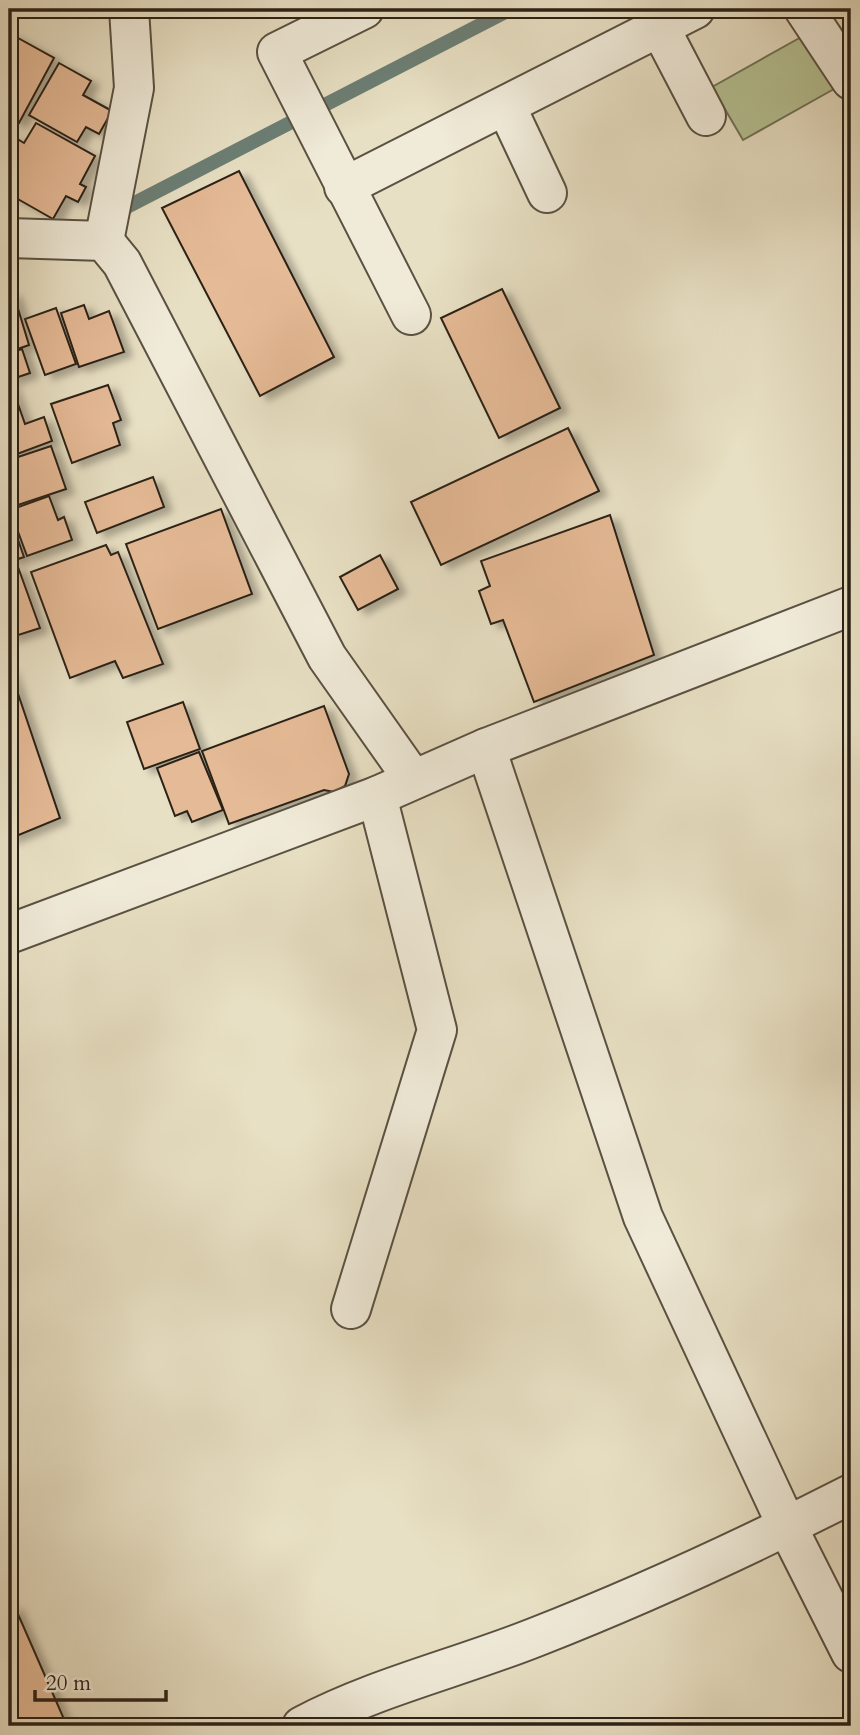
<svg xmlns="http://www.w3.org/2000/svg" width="860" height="1735" font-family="Cardo,serif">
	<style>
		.green { fill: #b6c294; stroke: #707256; stroke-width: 2 }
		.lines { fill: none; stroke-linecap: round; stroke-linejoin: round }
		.stream { stroke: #6c7f75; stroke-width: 14 }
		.building { fill: #e5ba96; stroke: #2b2117; stroke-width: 2; filter: url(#shadow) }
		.minor-casing { stroke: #5a5142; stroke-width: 42 }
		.minor { stroke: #f0ebd9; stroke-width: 38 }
	</style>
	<defs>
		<filter id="shadow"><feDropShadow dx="8" dy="4.5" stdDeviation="3.5" flood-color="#0004"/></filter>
	</defs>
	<rect width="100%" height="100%" fill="#e8e0c4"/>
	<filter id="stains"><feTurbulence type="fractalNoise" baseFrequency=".00286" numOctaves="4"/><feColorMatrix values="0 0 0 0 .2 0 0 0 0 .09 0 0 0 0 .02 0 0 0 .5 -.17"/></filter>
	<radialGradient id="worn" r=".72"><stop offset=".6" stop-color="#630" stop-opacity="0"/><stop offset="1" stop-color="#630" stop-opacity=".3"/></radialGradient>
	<!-- green -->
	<path class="green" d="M 803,36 L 834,89 L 743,140 L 712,87 Z"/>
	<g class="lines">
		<!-- stream -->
		<path class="stream" d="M 123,209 L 511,9"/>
	</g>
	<!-- building -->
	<g class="building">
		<path d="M 9,33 L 54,58 L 19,123 L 9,118 Z"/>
		<path d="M 59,63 L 91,81 L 83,95 L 112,111 L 99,134 L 86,127 L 77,142 L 29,115 Z"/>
		<path d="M 36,123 L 95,156 L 80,184 L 86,187 L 78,202 L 66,196 L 53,219 L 9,194 L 9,147 L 14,137 L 24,143 Z"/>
		<path d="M 239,171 L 334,357 L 260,396 L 162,208 Z"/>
		<path d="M 502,289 L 560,408 L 499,438 L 441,318 Z"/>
		<path d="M 13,292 L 29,345 L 9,352 L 9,294 Z"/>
		<path d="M 84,305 L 89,319 L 109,311 L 124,352 L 79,367 L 61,313 Z"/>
		<path d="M 56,308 L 76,364 L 45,375 L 25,319 Z"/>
		<path d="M 22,349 L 30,373 L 9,380 L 17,402 L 9,405 L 9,353 Z"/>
		<path d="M 108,385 L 121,420 L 113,423 L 120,445 L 72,463 L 51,404 Z"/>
		<path d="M 18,404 L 25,424 L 44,417 L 52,441 L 9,457 L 9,407 Z"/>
		<path d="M 568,428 L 599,491 L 441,565 L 411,502 Z"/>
		<path d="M 51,446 L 66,489 L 15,506 L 9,485 L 9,460 Z"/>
		<path d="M 153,477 L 164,507 L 97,533 L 85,502 Z"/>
		<path d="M 49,496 L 58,520 L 64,517 L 72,540 L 27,556 L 10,510 Z"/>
		<path d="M 221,509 L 252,594 L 158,629 L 126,544 Z"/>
		<path d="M 9,514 L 24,557 L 9,562 Z"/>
		<path d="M 610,515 L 654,655 L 534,702 L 503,620 L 491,624 L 479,591 L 490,586 L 481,561 Z"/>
		<path d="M 106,545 L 111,555 L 118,552 L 163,664 L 123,678 L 115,661 L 70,678 L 31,572 Z"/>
		<path d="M 380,555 L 398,589 L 358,610 L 340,577 Z"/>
		<path d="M 18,567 L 40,628 L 9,638 L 9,570 Z"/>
		<path d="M 9,667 L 60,818 L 9,839 Z"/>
		<path d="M 183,702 L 200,749 L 144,769 L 127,722 Z"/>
		<path d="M 324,706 L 349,774 L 345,786 L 334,792 L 324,790 L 229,824 L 202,751 Z"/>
		<path d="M 199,752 L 223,810 L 192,822 L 187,811 L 175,816 L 157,768 Z"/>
		<path d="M 14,1605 L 67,1726 L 9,1726 L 9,1608 Z"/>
	</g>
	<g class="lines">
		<!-- minor casing -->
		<g class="minor-casing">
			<g id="minor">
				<path d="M 364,9 L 277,52 L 411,315"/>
				<path d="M 804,9 L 851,80"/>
				<path d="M 659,26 L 706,116"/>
				<path d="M 506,106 L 547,193"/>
				<path d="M 344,187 L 695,9"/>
				<path d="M 9,238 L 104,241 L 122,263 L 327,657 L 413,779"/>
				<path d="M 104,241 L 134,88 L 129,9"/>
				<path d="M 486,748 L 643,1217 L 787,1526 L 851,1653"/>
				<path d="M 9,934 L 377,796 L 486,748 L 851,606"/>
				<path d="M 351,1309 L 437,1030 L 377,796"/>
				<path d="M 302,1726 C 376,1687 458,1668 536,1637 C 643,1595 749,1546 851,1494"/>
			</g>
		</g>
		<!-- minor -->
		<use href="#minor" class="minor"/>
	</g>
	<!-- margin -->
	<rect width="860" height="1735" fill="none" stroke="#e8e0c4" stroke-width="35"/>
	<rect x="10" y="10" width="839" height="1714" fill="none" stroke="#2b2117" stroke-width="3.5"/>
	<rect x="18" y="18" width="825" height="1700" fill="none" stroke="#2b2117" stroke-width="2"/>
	<!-- scale -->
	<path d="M35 1690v10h131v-10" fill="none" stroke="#2b2117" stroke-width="3.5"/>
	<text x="46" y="1690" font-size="21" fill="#2b2117" stroke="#f0ebd9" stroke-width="5" paint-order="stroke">20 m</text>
	<rect width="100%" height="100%" filter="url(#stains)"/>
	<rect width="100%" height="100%" fill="url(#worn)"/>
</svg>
